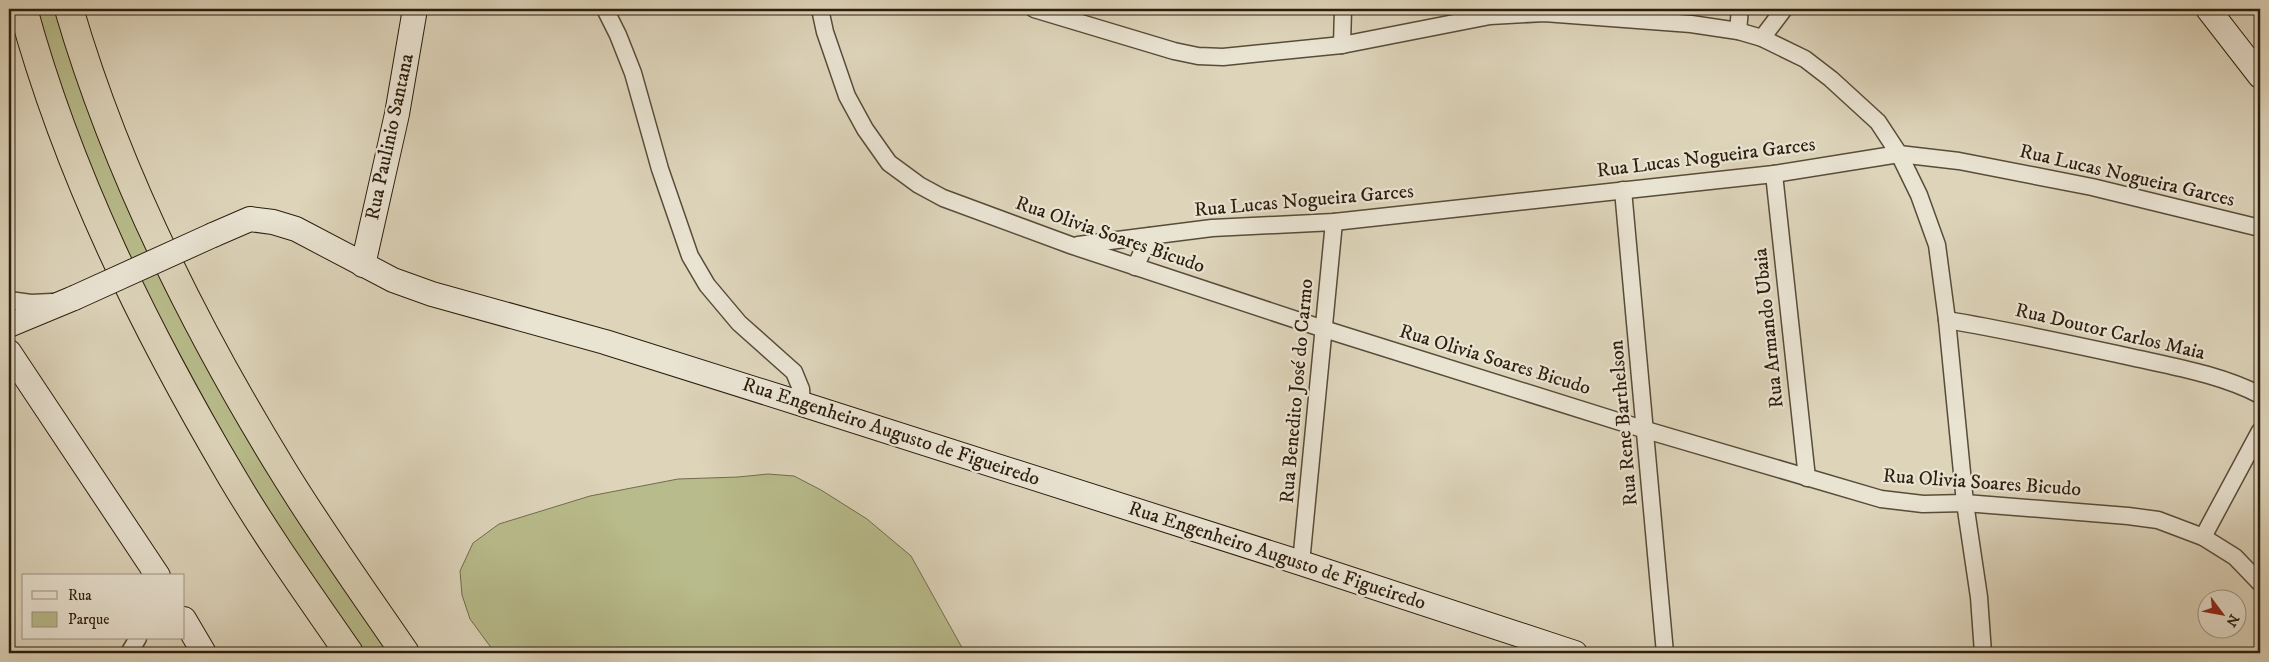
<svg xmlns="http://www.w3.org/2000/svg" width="2269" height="662" font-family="'IM FELL DW Pica',serif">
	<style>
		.green { fill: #b8bb8b; stroke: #726c4c }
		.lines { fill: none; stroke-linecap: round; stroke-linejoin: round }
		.street-casing { stroke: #594c38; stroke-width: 19 }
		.secondary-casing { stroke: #2d1e0d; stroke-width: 26 }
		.highway-casing { stroke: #2d1e0d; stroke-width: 30 }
		.street { stroke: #e9e3d2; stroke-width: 16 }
		.secondary { stroke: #e9e3d2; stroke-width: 24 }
		.highway { stroke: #ddd4ba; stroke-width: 28 }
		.secondary-bridge-casing { stroke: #2d1e0d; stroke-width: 26; stroke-linecap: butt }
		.secondary-bridge { stroke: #e9e3d2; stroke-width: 24 }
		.labels { text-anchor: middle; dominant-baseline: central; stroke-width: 4.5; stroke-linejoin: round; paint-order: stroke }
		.street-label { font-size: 20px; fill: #2d1e0d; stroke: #e9e3d2 }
	</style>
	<rect width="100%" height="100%" fill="#ddd4ba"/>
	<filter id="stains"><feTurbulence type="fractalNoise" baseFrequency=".004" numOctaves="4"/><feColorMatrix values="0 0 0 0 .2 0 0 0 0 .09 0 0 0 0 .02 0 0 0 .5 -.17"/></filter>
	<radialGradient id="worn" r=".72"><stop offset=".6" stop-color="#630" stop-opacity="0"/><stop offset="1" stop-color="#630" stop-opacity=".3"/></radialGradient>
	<!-- green -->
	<g class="green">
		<path d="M 34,9 L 59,9 L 89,102 L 393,653 L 363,653 L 326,600 L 245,474 L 145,290 L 89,172 Z"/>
		<path d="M 768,474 L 794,476 L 821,490 L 867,519 L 911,556 L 965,653 L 495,653 L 470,619 L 462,595 L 460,571 L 473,543 L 499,524 L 590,496 L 678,479 L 738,477 Z"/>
	</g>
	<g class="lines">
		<!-- street casing -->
		<g class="street-casing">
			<g id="street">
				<path d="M 605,9 L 618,35 L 633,73 L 660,169 L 690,256 L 707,285 L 739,323 L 794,372 L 801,389 L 802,404"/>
				<path d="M 820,9 L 825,32 L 847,96 L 865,129 L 889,163 L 919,185 L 943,198 L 1073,246 L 1324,329 L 1646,430 L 1881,499 L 1923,504 L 1965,503 L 2128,516 L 2158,520 L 2203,537 L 2235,557 L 2260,583"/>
				<path d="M 1034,9 L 1174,51 L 1198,56 L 1223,57 L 1342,45 L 1490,16 L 1544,13 L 1691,24 L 1738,31 L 1762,38 L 1805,59 L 1831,79 L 1878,122 L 1899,154 L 1919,195 L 1937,245 L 1947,320 L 1965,503 L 1979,597 L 1983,653"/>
				<path d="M 1738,31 L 1740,9"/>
				<path d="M 1762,38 L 1784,9"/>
				<path d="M 1342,45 L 1343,9"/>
				<path d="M 1774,174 L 1807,478"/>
				<path d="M 1623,190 L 1665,653"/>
				<path d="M 1078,245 L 1212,228 L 1334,222 L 1774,174 L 1899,154 L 1959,161 L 2092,187 L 2260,228"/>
				<path d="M 1135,267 L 1150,236"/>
				<path d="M 9,300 L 31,303 L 52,302"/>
				<path d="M 1947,320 C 2007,330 2066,343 2126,356 C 2170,366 2220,374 2260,395"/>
				<path d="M 2203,537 L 2260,431"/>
				<path d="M 1301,563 L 1334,222"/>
				<path d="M 129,653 L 138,638"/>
			</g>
		</g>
		<!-- secondary casing -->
		<g class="secondary-casing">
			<g id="secondary">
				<path d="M 2208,9 L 2260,76"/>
				<path d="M 213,235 L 250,219 L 273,222 L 296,229 L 393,280 L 432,294 L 605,342 L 802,404 L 1301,563 L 1575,653"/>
				<path d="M 363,265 L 397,114 L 415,9"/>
				<path d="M 9,325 L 74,298"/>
				<path d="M 9,352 L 158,576"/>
				<path d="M 184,619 L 204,653"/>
			</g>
		</g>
		<!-- highway casing -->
		<g class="highway-casing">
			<g id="highway">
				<path d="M 23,9 C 68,174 145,330 232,477 C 268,538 309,595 349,653"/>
				<path d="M 69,9 C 116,170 195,328 283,471 C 321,533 364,593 405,653"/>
			</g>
		</g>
		<!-- street -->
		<use href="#street" class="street"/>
		<!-- secondary -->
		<use href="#secondary" class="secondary"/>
		<!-- highway -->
		<use href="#highway" class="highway"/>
		<!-- secondary-bridge casing -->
		<g class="secondary-bridge-casing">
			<path id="secondary-bridge" d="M 74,298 L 213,235"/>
		</g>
		<!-- secondary-bridge -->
		<use href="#secondary-bridge" class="secondary-bridge"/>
	</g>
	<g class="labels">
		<!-- street labels -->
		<g class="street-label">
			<text transform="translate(390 137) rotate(-78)">Rua Paulinio Santana</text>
			<text transform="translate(1706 158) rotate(-7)">Rua Lucas Nogueira Garces</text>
			<text transform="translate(2127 176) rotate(13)">Rua Lucas Nogueira Garces</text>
			<text transform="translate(1304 201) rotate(-5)">Rua Lucas Nogueira Garces</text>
			<text transform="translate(1110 235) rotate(19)">Rua Olivia Soares Bicudo</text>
			<text transform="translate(1769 328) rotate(-96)">Rua Armando Ubaia</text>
			<text transform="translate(2110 332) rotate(13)">Rua Doutor Carlos Maia</text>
			<text transform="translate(1495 360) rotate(17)">Rua Olivia Soares Bicudo</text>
			<text transform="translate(1297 391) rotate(-85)">Rua Benedito José do Carmo</text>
			<text transform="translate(1624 423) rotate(-95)">Rua Rene Barthelson</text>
			<text transform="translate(891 432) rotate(18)">Rua Engenheiro Augusto de Figueiredo</text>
			<text transform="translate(1982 483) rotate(4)">Rua Olivia Soares Bicudo</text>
			<text transform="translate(1277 556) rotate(18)">Rua Engenheiro Augusto de Figueiredo</text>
		</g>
	</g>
	<!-- margin -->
	<rect width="2269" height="662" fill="none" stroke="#ddd4ba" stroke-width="30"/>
	<rect x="10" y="10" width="2249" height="642" fill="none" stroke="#2d1e0d" stroke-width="2.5"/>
	<rect x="15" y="15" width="2239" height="632" fill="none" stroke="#2d1e0d"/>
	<!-- legend -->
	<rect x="22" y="574" width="162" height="65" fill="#e9e3d2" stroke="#9e9483"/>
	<rect x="32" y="591" width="25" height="8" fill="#e9e3d2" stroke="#9e9483"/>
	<text x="68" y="600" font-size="15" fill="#2d1e0d">Rua</text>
	<rect x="32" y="612" width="25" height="15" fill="#b8bb8b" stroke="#9e9483"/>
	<text x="68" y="624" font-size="15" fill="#2d1e0d">Parque</text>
	<!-- north arrow -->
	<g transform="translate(2222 614) rotate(122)"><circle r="24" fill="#e9e3d2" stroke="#9e9483"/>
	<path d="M0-4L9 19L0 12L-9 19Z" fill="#8f2418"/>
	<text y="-8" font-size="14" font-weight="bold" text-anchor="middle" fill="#2d1e0d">N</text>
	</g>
	<rect width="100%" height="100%" filter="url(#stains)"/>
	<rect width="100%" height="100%" fill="url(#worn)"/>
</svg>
